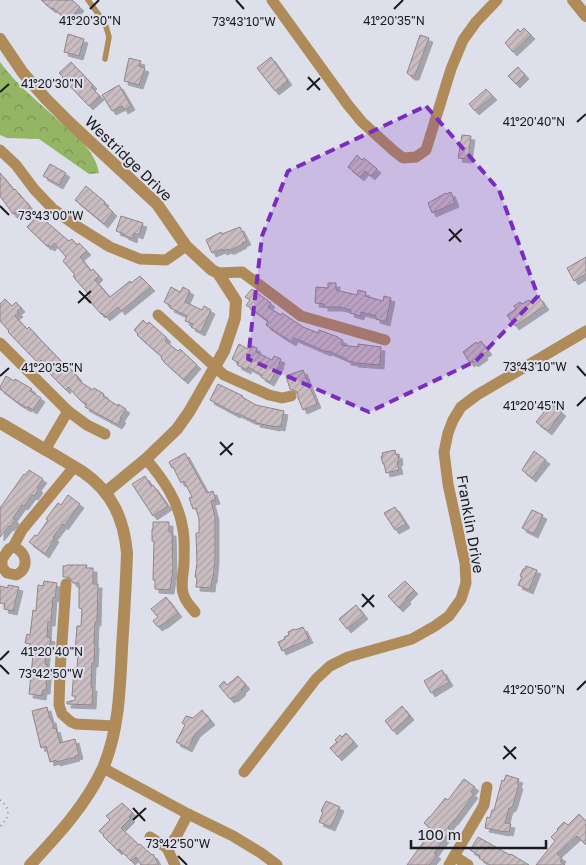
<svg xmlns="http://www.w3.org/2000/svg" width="586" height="865" font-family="'Golos Text',sans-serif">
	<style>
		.forest { fill: url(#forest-crowns) }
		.building { fill: url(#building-hatch); stroke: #908489; filter: url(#shadow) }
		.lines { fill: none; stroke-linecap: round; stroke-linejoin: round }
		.path { stroke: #8e8f98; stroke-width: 2; stroke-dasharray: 1 4; stroke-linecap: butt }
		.service { stroke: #af8b5a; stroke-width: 5.5 }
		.minor { stroke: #af8b5a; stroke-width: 11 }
		.tertiary { stroke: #af8b5a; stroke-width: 12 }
		.marked { fill: #7b2cbf; fill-opacity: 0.2; stroke: #7b2cbf; stroke-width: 4; stroke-dasharray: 10 6; stroke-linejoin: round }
		.ticks { fill: none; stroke: #1b1b1f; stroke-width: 2 }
		.labels { text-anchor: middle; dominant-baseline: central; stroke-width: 4; stroke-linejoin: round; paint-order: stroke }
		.street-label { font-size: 15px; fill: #1b1b1f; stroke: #dddfeb }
		.ticks-label { font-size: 12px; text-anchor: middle; fill: #1b1b1f; stroke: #dddfeb; stroke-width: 4; stroke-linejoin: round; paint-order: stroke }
	</style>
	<defs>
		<pattern id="forest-crowns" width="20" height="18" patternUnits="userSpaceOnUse" patternTransform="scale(1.25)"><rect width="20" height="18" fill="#94b664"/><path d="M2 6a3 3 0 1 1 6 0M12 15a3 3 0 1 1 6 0" fill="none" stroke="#789352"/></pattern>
		<pattern id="building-hatch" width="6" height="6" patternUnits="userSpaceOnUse" patternTransform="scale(1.25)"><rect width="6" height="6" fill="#cabdc2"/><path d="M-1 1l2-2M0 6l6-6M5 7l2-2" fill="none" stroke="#ada2a6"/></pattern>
		<filter id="shadow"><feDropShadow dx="4" dy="4" stdDeviation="0" flood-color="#0004"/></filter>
	</defs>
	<rect width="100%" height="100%" fill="#dddfeb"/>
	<!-- forest -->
	<path class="forest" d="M 0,62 C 16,84 37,101 57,119 C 74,135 95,149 99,173 L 89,174 L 39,139 L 7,138 L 0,135 Z"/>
	<!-- building -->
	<g class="building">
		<path d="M 41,0 L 72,0 L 80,7 L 68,21 L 53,8 L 52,9 Z"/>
		<path d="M 524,28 L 531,35 L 513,52 L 505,43 L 518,29 L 520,32 Z"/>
		<path d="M 68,34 L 84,39 L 79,56 L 64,52 Z"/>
		<path d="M 420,35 L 429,38 L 415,76 L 411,76 L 407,73 Z"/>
		<path d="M 271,57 L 288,81 L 275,91 L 257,68 Z"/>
		<path d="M 129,58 L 141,61 L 139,66 L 145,68 L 139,85 L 124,81 Z"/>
		<path d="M 71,62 L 93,85 L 91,87 L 100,96 L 89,106 L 62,78 L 63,77 L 59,73 Z"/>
		<path d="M 518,67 L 525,75 L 516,84 L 508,76 Z"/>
		<path d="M 119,85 L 131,106 L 124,110 L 122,106 L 112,111 L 102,95 Z"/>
		<path d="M 486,89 L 493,96 L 475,111 L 469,104 Z"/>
		<path d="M 462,135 L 471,136 L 468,159 L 458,158 Z"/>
		<path d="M 357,155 L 362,160 L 364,158 L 377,169 L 371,176 L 365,171 L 360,177 L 348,167 Z"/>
		<path d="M 50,164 L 66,173 L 59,185 L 43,176 Z"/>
		<path d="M 0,173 L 14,190 L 15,189 L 22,198 L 23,198 L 30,207 L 20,215 L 18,211 L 13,214 L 0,196 Z"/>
		<path d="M 86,186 L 105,202 L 104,204 L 113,212 L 104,224 L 75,200 Z"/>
		<path d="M 451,192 L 455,203 L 432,213 L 428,203 L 446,193 L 446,194 Z"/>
		<path d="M 121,216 L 143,223 L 139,235 L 134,233 L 133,239 L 124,235 L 124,234 L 116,231 Z"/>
		<path d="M 36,217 L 41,221 L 43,219 L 69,241 L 72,239 L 77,245 L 79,243 L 87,251 L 80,257 L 91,271 L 93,269 L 99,276 L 95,280 L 110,297 L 130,281 L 131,283 L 140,276 L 151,287 L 121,311 L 118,307 L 106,317 L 102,313 L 101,314 L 87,298 L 90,296 L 76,280 L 73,276 L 75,275 L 63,261 L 66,257 L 54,243 L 51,247 L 48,245 L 47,246 L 27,227 Z"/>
		<path d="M 240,227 L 247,241 L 242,243 L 243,244 L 231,250 L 228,250 L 228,249 L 223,251 L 222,249 L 212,253 L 206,240 L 221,232 L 222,234 Z"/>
		<path d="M 586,257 L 586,274 L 574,281 L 567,268 Z"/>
		<path d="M 328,283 L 336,283 L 336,290 L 357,295 L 358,290 L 366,292 L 365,296 L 383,301 L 384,296 L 391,298 L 386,322 L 376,319 L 376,316 L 361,312 L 360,316 L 350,313 L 351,310 L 339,307 L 324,307 L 324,304 L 315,303 L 316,287 L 328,288 Z"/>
		<path d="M 171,287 L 180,292 L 183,287 L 190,291 L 185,302 L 202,310 L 204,306 L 211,310 L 201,332 L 191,327 L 193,324 L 185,321 L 187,316 L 170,308 L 171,306 L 164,302 Z"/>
		<path d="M 252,289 L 271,303 L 268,307 L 281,315 L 282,313 L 303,327 L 318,333 L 319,330 L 338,337 L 338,338 L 343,340 L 341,345 L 358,347 L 358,344 L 381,347 L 380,365 L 354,363 L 354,362 L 347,361 L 347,359 L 328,351 L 327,352 L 322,350 L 294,338 L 292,342 L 279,334 L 266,325 L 268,321 L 246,305 L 250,300 L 245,297 Z"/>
		<path d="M 539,297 L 545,306 L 515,326 L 507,315 L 516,309 L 514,306 L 520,302 L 522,304 L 529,300 L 531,303 Z"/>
		<path d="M 5,299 L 12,306 L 16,302 L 21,308 L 17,311 L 19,313 L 15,316 L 27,329 L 29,327 L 37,336 L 63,363 L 64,362 L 78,377 L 77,378 L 82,383 L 93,390 L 94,388 L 104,394 L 103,396 L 118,406 L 118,404 L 126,409 L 120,418 L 122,419 L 118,425 L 85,407 L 87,404 L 81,401 L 68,387 L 66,390 L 48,372 L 50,370 L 41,360 L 38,363 L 8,332 L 9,331 L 0,321 L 0,304 Z"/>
		<path d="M 143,320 L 147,324 L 149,322 L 167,338 L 165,341 L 178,351 L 180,349 L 197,365 L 184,380 L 165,363 L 161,358 L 162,357 L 137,335 L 138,334 L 134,330 Z"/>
		<path d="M 481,341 L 488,351 L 483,354 L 484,356 L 474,363 L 473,361 L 470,363 L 463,352 L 476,342 L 477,344 Z"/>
		<path d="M 239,344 L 248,349 L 250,345 L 257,348 L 256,352 L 272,360 L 274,356 L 281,359 L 279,364 L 280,364 L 270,382 L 261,377 L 262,375 L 248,367 L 247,370 L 237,365 L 239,363 L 232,359 Z"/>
		<path d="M 303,370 L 317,404 L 303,410 L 298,398 L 298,394 L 296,391 L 290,389 L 286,376 Z"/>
		<path d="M 6,376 L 14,381 L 15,379 L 32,389 L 30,391 L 41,398 L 33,410 L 28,407 L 27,408 L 17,402 L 0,389 L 0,387 Z"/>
		<path d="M 218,384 L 243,396 L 242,397 L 256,405 L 284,411 L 281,427 L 277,426 L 276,427 L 256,423 L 256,421 L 251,420 L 237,413 L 236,414 L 210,400 Z"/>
		<path d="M 550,403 L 562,412 L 548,431 L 536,422 L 544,412 L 543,411 Z"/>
		<path d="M 395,450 L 396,455 L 398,454 L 399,461 L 397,462 L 399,470 L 386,473 L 384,464 L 383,464 L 381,456 L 383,456 L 382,453 Z"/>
		<path d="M 534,451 L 546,460 L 532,478 L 522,470 Z"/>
		<path d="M 185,453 L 207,493 L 213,491 L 216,500 L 211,501 L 215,516 L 215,559 L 213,579 L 212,579 L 211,588 L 196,587 L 197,578 L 195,577 L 197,563 L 196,533 L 199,533 L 199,519 L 196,508 L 193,509 L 189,498 L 192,497 L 184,481 L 181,483 L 173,467 L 172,468 L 169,462 Z"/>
		<path d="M 29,470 L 43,479 L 37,487 L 39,489 L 34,496 L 32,495 L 24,506 L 22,505 L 13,518 L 15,520 L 10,527 L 9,526 L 0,537 L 0,508 L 24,474 L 25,475 Z"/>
		<path d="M 145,476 L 151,486 L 153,485 L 168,506 L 153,516 L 132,484 Z"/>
		<path d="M 68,495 L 80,504 L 64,526 L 63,524 L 53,537 L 55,538 L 45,554 L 29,542 L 35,535 L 37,536 L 48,520 L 46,519 L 58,503 L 61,505 Z"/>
		<path d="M 395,507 L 406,524 L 395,530 L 384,513 Z"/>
		<path d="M 532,510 L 543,515 L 534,534 L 522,528 Z"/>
		<path d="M 153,522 L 169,522 L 169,532 L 172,532 L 173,569 L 170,590 L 155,589 L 155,580 L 153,580 L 154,541 L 152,541 L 152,529 L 153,529 Z"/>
		<path d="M 67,565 L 87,565 L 86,568 L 93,568 L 93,584 L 98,584 L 97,622 L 95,622 L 94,644 L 95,644 L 94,663 L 92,663 L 91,687 L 93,687 L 92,705 L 67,704 L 67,702 L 75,700 L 75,696 L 72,696 L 74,668 L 77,668 L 78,653 L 75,653 L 77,626 L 81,626 L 82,609 L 79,608 L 79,583 L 73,583 L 70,578 L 66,577 L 63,577 L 63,566 L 66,566 Z"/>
		<path d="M 526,566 L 537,570 L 529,590 L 518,585 L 522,577 L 520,576 L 523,569 L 525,569 Z"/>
		<path d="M 44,581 L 57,583 L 55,598 L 53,597 L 51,622 L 48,622 L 47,637 L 51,638 L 49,649 L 47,648 L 45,664 L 48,665 L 46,690 L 43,690 L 42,696 L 29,694 L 33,655 L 29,654 L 30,644 L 25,643 L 27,634 L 30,635 L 33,610 L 36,611 L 38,585 L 43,586 Z"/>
		<path d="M 405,581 L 414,590 L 406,598 L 407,600 L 399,608 L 388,596 Z"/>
		<path d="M 8,585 L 19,587 L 13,611 L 4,609 L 5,604 L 0,603 L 0,586 L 8,588 Z"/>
		<path d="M 166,597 L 178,613 L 164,624 L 163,624 L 158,627 L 153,621 L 158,617 L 151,609 Z"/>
		<path d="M 356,605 L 364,615 L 347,629 L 339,619 Z"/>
		<path d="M 303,627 L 309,639 L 282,651 L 278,642 L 285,639 L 284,637 L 289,635 L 288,632 L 294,629 L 295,630 Z"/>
		<path d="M 442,670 L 449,682 L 431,693 L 424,681 Z"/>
		<path d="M 238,676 L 246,685 L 241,690 L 242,691 L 234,698 L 234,697 L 230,699 L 219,686 L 224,681 L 227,685 Z"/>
		<path d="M 402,706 L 410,716 L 393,731 L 385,721 Z"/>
		<path d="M 47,707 L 50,719 L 52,719 L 54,729 L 56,728 L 60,743 L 75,739 L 79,755 L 75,756 L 76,757 L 56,762 L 56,760 L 50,762 L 46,746 L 41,748 L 32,711 Z"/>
		<path d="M 202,710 L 211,721 L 196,733 L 188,748 L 176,742 L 185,725 L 182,723 L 186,716 L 193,718 Z"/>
		<path d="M 346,733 L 354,742 L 338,757 L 330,748 L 337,742 L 335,740 L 340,735 L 342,737 Z"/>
		<path d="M 506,775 L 519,779 L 517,784 L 519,785 L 513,805 L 511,808 L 509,808 L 505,823 L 511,824 L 509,832 L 505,831 L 505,832 L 485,828 L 487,817 L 490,818 L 492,810 L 494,810 L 502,780 L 504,781 Z"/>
		<path d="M 464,779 L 475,787 L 471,792 L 474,794 L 454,821 L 453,821 L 448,828 L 451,830 L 434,853 L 437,855 L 429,865 L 407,865 L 432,830 L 424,823 L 429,817 L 430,817 L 443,801 L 445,798 L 448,800 L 460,784 Z"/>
		<path d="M 326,801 L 340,807 L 331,827 L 319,822 L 323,812 L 321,811 Z"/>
		<path d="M 122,803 L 133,813 L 129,817 L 131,818 L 121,828 L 139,845 L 140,844 L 152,855 L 153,854 L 159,865 L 141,865 L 136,857 L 131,861 L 119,849 L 118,851 L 103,836 L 104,835 L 99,831 L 110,820 L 106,816 Z"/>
		<path d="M 579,814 L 586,821 L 586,845 L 577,836 L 557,854 L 562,858 L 560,861 L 565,865 L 536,865 L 555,841 L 551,837 L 558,830 L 557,829 L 564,822 L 568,825 Z"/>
		<path d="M 478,837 L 510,855 L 511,854 L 529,865 L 490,865 L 479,858 L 480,856 L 470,850 Z"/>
	</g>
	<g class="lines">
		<!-- path -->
		<path class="path" d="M 0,800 C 12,810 9,817 0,827"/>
		<!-- service -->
		<path class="service" d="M 88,0 L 105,23 L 109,37 L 105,59"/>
		<!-- minor -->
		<g class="minor">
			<path d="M 272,0 L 348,105 L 362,122 L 394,151 L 403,158 L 416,157 L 426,150 L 451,69 L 463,40 L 476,22 L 497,0"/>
			<path d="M 0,150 L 16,165 L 34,189 L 53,209 L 78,227 L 110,247 L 140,259 L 166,260 L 186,246"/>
			<path d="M 218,273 L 242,272 L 301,316 L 385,340"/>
			<path d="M 158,315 L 224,375 L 269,395 L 282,398 L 291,396"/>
			<path d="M 0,343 L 68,411 L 45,450"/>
			<path d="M 68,411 L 87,425 L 105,434"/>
			<path d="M 146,459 C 164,480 179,502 183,530 C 185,541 184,554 184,565 C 183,575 180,587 184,596 C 186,602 191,607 195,612"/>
			<path d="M 13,547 C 27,551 30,569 16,575 L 7,573 L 2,567 L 2,559 L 9,549 L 13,547 L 22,530 L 74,467"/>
			<path d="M 66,584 L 60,671 L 59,705 L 62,714 L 71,722 L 76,724 L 115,726"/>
			<path d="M 103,768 L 188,814 L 233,836 L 261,853 L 277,865"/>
			<path d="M 244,772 L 316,679 L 330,666 L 348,657 L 412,639 L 435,626 L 449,616 L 461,599 L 466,583 L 465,563 L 448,484 L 444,452 L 448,433 L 453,420 L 461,407 L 477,395 L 586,331"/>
			<path d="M 150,837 L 167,848"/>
			<path d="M 454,856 L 468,865"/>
			<path d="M 175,865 L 167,848 L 176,837 L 188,814"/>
			<path d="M 449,865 L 484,805 L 487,787"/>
		</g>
		<!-- tertiary -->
		<g class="tertiary">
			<path d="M 573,0 L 586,16"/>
			<path d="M 0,39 L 23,73 L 46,99 L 70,123 L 157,204 L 186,246 L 212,270 L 218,273 L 236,301 L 235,318 L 224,351 L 189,412 L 177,429 L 146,459 L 106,492"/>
			<path d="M 0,423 C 18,433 35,444 53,454 C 63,460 73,466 83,472 C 112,492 124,519 127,553 C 126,585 124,617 122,648 C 120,688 119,731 103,768 C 86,805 58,835 30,865"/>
		</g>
	</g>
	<!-- marked area -->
	<path class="marked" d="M 426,106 L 499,190 L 538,296 L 476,361 L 369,412 L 248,359 L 262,236 L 288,171 Z"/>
	<!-- ticks -->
	<path class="ticks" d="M 236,0 L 244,9M 90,9 L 99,0M 394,9 L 403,0M 308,77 L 320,90M 307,90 L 320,78M 0,92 L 9,84M 577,122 L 586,114M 0,206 L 9,215M 449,229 L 461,242M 449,241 L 462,229M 79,291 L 91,303M 78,303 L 91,291M 577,366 L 586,376M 0,376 L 9,368M 577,406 L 586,397M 220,442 L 232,455M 220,455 L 233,443M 362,594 L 374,607M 362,607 L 374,595M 0,660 L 9,651M 0,665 L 9,674M 577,690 L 586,681M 504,746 L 516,759M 503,759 L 516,747M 133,808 L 145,821M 133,820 L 146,808M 178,856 L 187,865"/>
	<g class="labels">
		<!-- street labels -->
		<g class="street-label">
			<text transform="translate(129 158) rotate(44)">Westridge Drive</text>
			<text transform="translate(471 524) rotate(80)">Franklin Drive</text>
		</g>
	</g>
	<g class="ticks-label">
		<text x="90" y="25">41°20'30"N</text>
		<text x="394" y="25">41°20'35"N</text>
		<text x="244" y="26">73°43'10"W</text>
		<text x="52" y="88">41°20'30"N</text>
		<text x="534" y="126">41°20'40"N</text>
		<text x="51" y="220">73°43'00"W</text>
		<text x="535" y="371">73°43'10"W</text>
		<text x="52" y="372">41°20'35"N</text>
		<text x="534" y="410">41°20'45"N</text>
		<text x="52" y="656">41°20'40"N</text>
		<text x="51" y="678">73°42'50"W</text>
		<text x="534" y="694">41°20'50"N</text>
		<text x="178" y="848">73°42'50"W</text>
	</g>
	<!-- scale -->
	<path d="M411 840v8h135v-8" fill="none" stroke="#1b1b1f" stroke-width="2.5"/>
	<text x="418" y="840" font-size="15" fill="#1b1b1f" stroke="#dddfeb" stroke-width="4" paint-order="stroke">100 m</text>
</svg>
